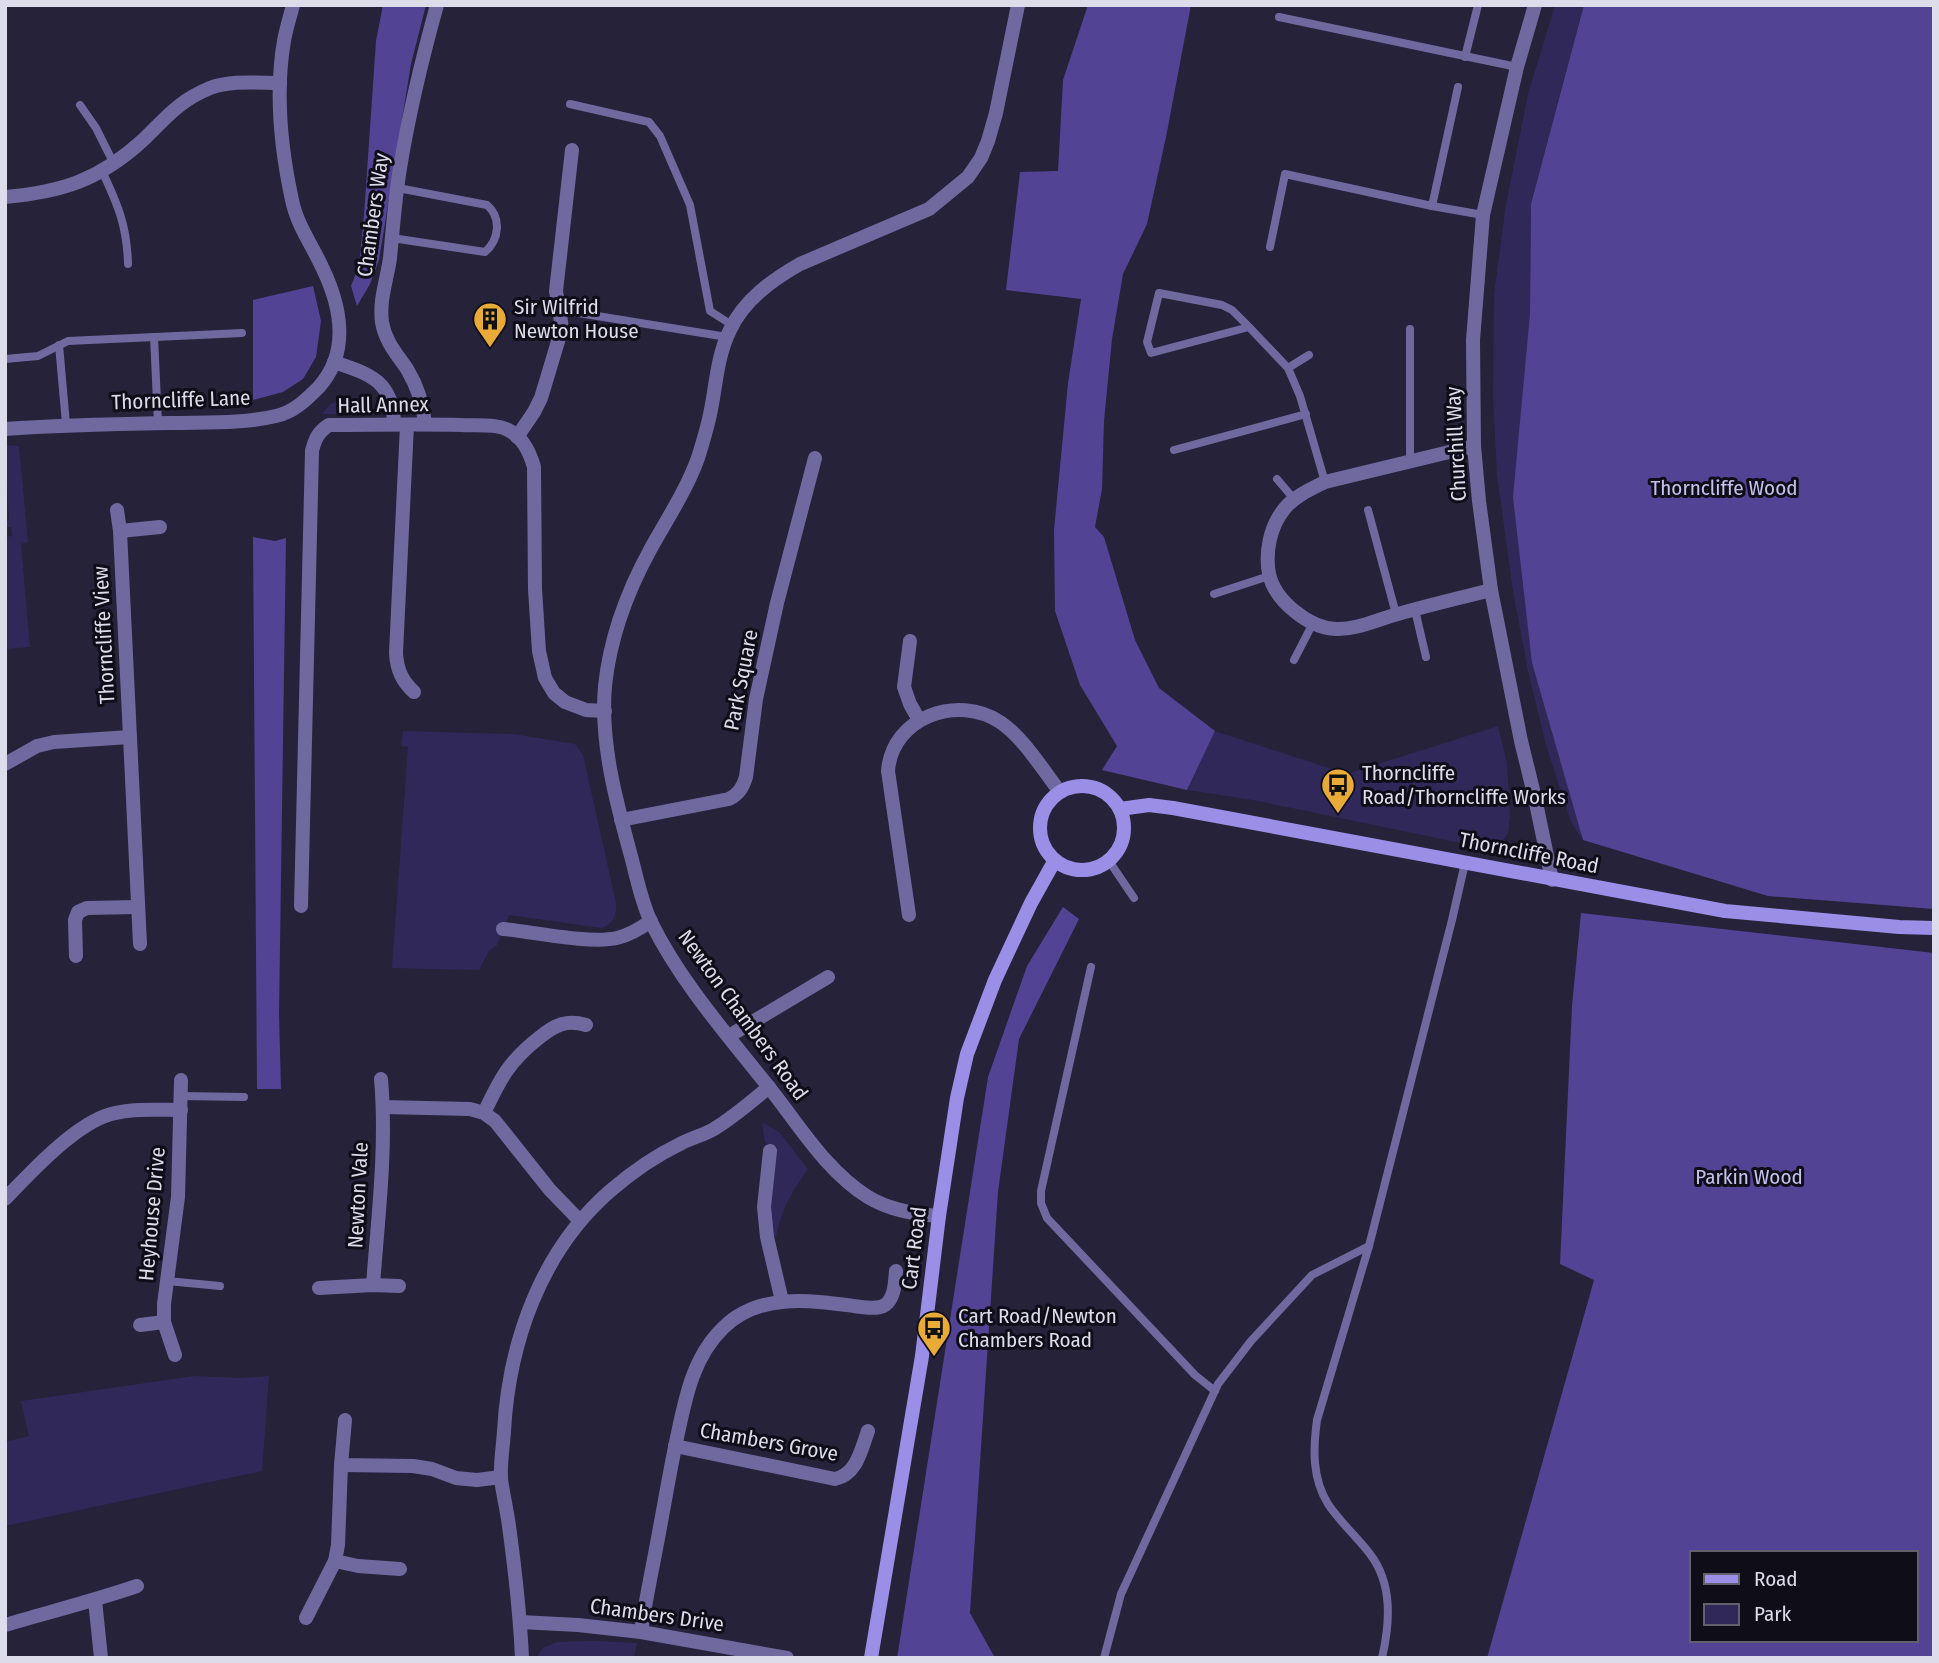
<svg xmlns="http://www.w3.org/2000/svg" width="1939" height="1663" font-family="'Fira Sans Condensed',sans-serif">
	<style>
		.green { fill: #31285a }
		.forest { fill: #534394; fill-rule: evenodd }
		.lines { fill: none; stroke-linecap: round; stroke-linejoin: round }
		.lane { stroke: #7069a0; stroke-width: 8 }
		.street { stroke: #7069a0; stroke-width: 14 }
		.secondary { stroke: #9a8ee6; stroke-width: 14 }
		.labels { text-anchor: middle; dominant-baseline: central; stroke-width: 6; stroke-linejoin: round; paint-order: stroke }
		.street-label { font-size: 21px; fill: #dddceb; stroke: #0f0d17 }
		.poi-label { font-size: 21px; fill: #dddceb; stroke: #0f0d17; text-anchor: start }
		.park-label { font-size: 21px; fill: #c5c1ee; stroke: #0f0d17 }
	</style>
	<rect width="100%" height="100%" fill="#252239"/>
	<!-- green -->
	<g class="green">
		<path d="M 1555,5 L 1584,5 L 1531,204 L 1530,314 L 1532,663 L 1583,840 L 1571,822 L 1546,745 L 1528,671 L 1513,591 L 1497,475 L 1493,395 L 1494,294 L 1506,204 L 1528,94 Z"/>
		<path d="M 348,398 C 361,401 368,404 376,415 L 322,414 L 330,404 Z"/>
		<path d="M 5,445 L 19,446 L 28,542 L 21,544 L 30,647 L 5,649 L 5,537 L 12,536 L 11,527 L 5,527 L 5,521 L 9,520 Z"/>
		<path d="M 1498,726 L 1507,763 L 1510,816 L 1508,834 L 1500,843 L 1485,848 L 1253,800 L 1187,790 L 1215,731 L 1347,774 Z"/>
		<path d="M 403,731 L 513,734 L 575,744 L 583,755 L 616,903 C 617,915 613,924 602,928 L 509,915 L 497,945 L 489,951 L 479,970 L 392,968 L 408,747 L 401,746 Z"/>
		<path d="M 762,1122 L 779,1132 L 808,1169 C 791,1193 782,1208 776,1237 L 771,1237 L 771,1208 L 777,1147 L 765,1143 Z"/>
		<path d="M 194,1376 L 240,1378 L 269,1376 L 262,1471 L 5,1526 L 5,1442 L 29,1436 L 21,1401 Z"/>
		<path d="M 593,1641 L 637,1643 L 634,1658 L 536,1658 L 543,1648 L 557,1642 Z"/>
	</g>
	<!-- forest -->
	<g class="forest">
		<path d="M 383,5 L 426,5 L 411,64 L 379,260 L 370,284 L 357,306 L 351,286 L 359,266 L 364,215 L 376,41 Z"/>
		<path d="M 1088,5 L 1191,5 L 1166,137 L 1147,224 L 1123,274 L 1112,339 L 1104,421 L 1102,489 L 1095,527 L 1104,537 L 1135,640 L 1159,688 L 1215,731 L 1187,790 L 1102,770 L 1117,746 L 1080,685 L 1055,611 L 1054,530 L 1068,383 L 1081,299 L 1006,290 L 1020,172 L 1058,171 L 1063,80 Z"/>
		<path d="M 1584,5 L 1934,5 L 1934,909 L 1768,896 L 1583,840 L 1532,663 L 1513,497 L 1530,314 L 1531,204 Z"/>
		<path d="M 313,286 L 321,321 L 316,357 L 303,379 L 283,392 L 253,400 L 253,300 Z"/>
		<path d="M 253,537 L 275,541 L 286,538 L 279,1014 L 281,1089 L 257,1089 Z"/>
		<path d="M 1063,907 L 1079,919 L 1019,1039 L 998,1192 L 970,1613 L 995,1658 L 897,1658 L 988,1077 L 1027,966 Z"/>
		<path d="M 1581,913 L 1934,953 L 1934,1658 L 1487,1658 L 1594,1280 L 1560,1264 L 1572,1006 ZM 1692,1553 L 1916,1553 L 1916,1640 L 1692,1640 Z"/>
	</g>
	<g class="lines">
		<!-- lane -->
		<g class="lane">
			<path d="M 1279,17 L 1517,67"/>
			<path d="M 1465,57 L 1478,5"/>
			<path d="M 570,104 L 649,122 L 660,136 L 690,205 L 710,311 L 732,325"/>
			<path d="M 80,105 L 96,128 L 114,164"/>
			<path d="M 102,171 C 118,205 127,226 128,264"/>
			<path d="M 1432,206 L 1458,87"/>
			<path d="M 392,238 L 485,252 C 499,240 502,218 487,205 L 398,188"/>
			<path d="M 1270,247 L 1285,174 L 1432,206 L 1483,215"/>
			<path d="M 560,310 L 727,337"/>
			<path d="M 1249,327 L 1232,310 L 1222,305 L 1159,293 L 1147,342 L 1151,353 L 1249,327 L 1288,368 L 1300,396 L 1325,482"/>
			<path d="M 154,337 L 158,423"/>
			<path d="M 59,345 L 66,424"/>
			<path d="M 5,359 L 38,356 L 68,341 L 242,333"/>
			<path d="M 1288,368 L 1309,355"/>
			<path d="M 1174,450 L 1306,414"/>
			<path d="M 1410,462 L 1410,329"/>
			<path d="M 1277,479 L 1294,499"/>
			<path d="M 1368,510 L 1396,614"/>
			<path d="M 1214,594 L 1269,576"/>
			<path d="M 1415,610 L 1426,657"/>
			<path d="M 1294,660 L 1313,623"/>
			<path d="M 1109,861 L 1134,898"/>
			<path d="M 1091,967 L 1041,1191 L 1041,1203 L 1047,1218 L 1195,1375 L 1215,1391"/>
			<path d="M 181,1096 L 244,1097"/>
			<path d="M 167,1281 L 220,1286"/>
			<path d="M 1104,1658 L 1121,1594 L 1218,1384 L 1251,1341 L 1312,1275 L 1369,1246"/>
			<path d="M 1382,1658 C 1390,1623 1393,1584 1370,1554 C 1357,1537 1340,1522 1328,1504 C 1312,1478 1313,1449 1317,1420 L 1369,1246 L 1452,920 L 1465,863"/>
		</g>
		<!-- street -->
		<g class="street">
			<path d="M 1535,5 L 1517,67 L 1483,215 L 1473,340 L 1474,446 L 1479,501 L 1491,590 L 1521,741 L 1535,798 L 1552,880"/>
			<path d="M 5,197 C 62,192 99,180 142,141 C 165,119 178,101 210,88 C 231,80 258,83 280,83"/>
			<path d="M 334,362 C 370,374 393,381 394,424"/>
			<path d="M 425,424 C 423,404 418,387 407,369 C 396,353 385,341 382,322 C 379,300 387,280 390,258 C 393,228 395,198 400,168 C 409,113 422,59 437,5"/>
			<path d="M 407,425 L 396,653 C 397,670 402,681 414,692"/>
			<path d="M 5,429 C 60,425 115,424 170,423 C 204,422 243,424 276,416 C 294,412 306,400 319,387 C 350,352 341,306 322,267 C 312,245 297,225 292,200 C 281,149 275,93 284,41 C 286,29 290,17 293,5"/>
			<path d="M 517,437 L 534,412 L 541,398 L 562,328 L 556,291 L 572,150"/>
			<path d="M 1474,446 L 1325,482 C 1311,489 1295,496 1285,508 C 1270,526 1265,552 1269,574 C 1275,601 1309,628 1336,629 C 1357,630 1378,619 1398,614 C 1429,605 1460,598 1491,590"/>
			<path d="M 117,510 L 120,531 L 140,944"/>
			<path d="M 120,531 L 160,527"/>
			<path d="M 910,641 L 904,687 L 910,704 L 919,720"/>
			<path d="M 5,764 L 37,746 L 54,742 L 130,737"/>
			<path d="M 621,820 L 729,799 C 739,794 743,787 746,777 L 756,699 L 777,603 L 815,458"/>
			<path d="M 301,906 L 312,451 C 315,439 318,432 329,425 C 373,425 417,424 461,425 C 476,426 497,423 510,431 C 523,438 530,453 534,467 L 535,589 L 539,651 L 545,678 L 554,693 L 565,702 L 586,710 L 605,711"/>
			<path d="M 909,915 L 888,771 C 892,717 958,694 1000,722 C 1023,737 1043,770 1060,792"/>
			<path d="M 503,929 C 533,932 590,944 617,938 C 630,935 641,928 651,921"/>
			<path d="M 76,956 L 75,920 L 78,912 L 87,908 L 137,907"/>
			<path d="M 729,1036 L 828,977"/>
			<path d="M 383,1107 L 470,1109 L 484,1113 L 495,1121 L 550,1190 L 580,1221"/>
			<path d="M 484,1113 C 500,1079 509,1061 540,1037 C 555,1025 567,1019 586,1025"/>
			<path d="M 770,1151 L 764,1207 L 767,1237 L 782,1301"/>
			<path d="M 5,1199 C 31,1172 75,1124 111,1114 C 134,1108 158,1110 181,1110"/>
			<path d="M 939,1216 C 914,1214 889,1210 868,1197 C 829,1173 802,1130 775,1095 C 732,1040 682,985 651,922 C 641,901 637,878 631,856 C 616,801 600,742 605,686 C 610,638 627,592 650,550 C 667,519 686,491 698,458 C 702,445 706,432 709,419 C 716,390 716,358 730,330 C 744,300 772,280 800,264 L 929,209 L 968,177 L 981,158 L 988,141 L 996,113 L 1018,5"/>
			<path d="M 373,1285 C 378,1217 387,1147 381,1079"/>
			<path d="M 319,1288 L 373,1285 L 399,1286"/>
			<path d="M 140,1325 L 164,1322"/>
			<path d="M 175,1355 L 164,1322 L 164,1304 L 178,1197 L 181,1080"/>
			<path d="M 345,1420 L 341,1465 L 413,1466 L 432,1469 L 456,1478 L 477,1480 L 501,1477"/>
			<path d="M 675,1446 L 835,1479 C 857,1474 861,1450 868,1431"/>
			<path d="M 335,1561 L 358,1566 L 400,1569"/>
			<path d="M 95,1600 L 101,1658"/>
			<path d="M 306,1618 L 335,1561 L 338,1545 L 341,1465"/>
			<path d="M 520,1622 L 578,1625 L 641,1632 L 787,1658"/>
			<path d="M 5,1625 C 49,1612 93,1601 137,1586"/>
			<path d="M 641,1632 C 646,1596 654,1562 660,1527 C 666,1496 671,1464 678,1433 C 686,1395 694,1356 723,1328 C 758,1293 809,1300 854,1306 C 862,1307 877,1310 885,1305 C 895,1298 895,1281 896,1271"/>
			<path d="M 522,1658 C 520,1614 515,1570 509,1526 C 507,1510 503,1495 501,1479 C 500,1464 503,1447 504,1431 C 509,1342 541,1251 610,1191 C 632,1172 655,1156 680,1144 C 691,1138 704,1135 714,1129 C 734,1117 751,1102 769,1087"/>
		</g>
		<!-- secondary -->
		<g class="secondary">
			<circle cx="1082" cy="828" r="42"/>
			<path d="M 1120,809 L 1149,805 L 1173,808 L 1725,911 L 1899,927 L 1934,928"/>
			<path d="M 871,1658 L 922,1356 L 939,1216 L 957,1098 L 967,1054 L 995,980 L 1031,903 L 1055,860"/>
		</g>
	</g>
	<!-- icons -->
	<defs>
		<g id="building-pin" transform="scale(1.75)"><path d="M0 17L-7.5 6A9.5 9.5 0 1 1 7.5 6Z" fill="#e8ab37" stroke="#0f0d17"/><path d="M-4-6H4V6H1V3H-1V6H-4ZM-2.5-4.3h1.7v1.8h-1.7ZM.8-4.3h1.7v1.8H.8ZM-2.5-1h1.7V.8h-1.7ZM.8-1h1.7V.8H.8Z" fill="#111"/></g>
		<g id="bus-pin" transform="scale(1.75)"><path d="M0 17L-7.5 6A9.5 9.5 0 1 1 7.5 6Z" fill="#e8ab37" stroke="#0f0d17"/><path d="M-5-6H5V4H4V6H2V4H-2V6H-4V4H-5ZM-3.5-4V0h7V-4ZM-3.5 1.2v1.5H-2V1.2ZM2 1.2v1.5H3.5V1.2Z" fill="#111"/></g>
	</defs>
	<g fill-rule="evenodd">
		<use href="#building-pin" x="490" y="319"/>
		<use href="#bus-pin" x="1338" y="785"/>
		<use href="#bus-pin" x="934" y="1328"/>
	</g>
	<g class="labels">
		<!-- street labels -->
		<g class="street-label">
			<text transform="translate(373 215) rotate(-82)">Chambers Way</text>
			<text transform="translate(181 400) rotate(-2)">Thorncliffe Lane</text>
			<text transform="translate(383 405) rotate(-1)">Hall Annex</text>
			<text transform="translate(1456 444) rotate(-93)">Churchill Way</text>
			<text transform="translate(104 635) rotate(-93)">Thorncliffe View</text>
			<text transform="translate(741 680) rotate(-79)">Park Square</text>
			<text transform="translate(1529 853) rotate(11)">Thorncliffe Road</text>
			<text transform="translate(743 1015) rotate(54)">Newton Chambers Road</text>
			<text transform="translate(358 1195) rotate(-87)">Newton Vale</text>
			<text transform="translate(152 1214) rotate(-85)">Heyhouse Drive</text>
			<text transform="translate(914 1248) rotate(-83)">Cart Road</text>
			<text transform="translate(769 1442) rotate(10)">Chambers Grove</text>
			<text transform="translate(657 1615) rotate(8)">Chambers Drive</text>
		</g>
		<!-- poi labels -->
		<g class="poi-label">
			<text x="514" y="307">Sir Wilfrid<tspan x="514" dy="24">Newton House</tspan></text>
			<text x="1362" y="773">Thorncliffe<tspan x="1362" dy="24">Road/Thorncliffe Works</tspan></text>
			<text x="958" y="1316">Cart Road/Newton<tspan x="958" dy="24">Chambers Road</tspan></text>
		</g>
		<!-- park labels -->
		<g class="park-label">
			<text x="1724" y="488">Thorncliffe Wood</text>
			<text x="1749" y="1177">Parkin Wood</text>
		</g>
	</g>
	<!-- border -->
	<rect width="1939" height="1663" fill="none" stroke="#dddceb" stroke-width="14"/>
	<!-- legend -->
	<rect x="1690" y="1551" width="228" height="91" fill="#0f0d17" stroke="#61606c" stroke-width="2"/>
	<rect x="1704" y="1574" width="35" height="10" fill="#9a8ee6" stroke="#61606c" stroke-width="2"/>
	<text x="1754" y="1586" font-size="21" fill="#dddceb">Road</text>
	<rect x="1704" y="1604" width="35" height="21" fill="#31285a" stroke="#61606c" stroke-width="2"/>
	<text x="1754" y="1621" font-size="21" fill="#dddceb">Park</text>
</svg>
